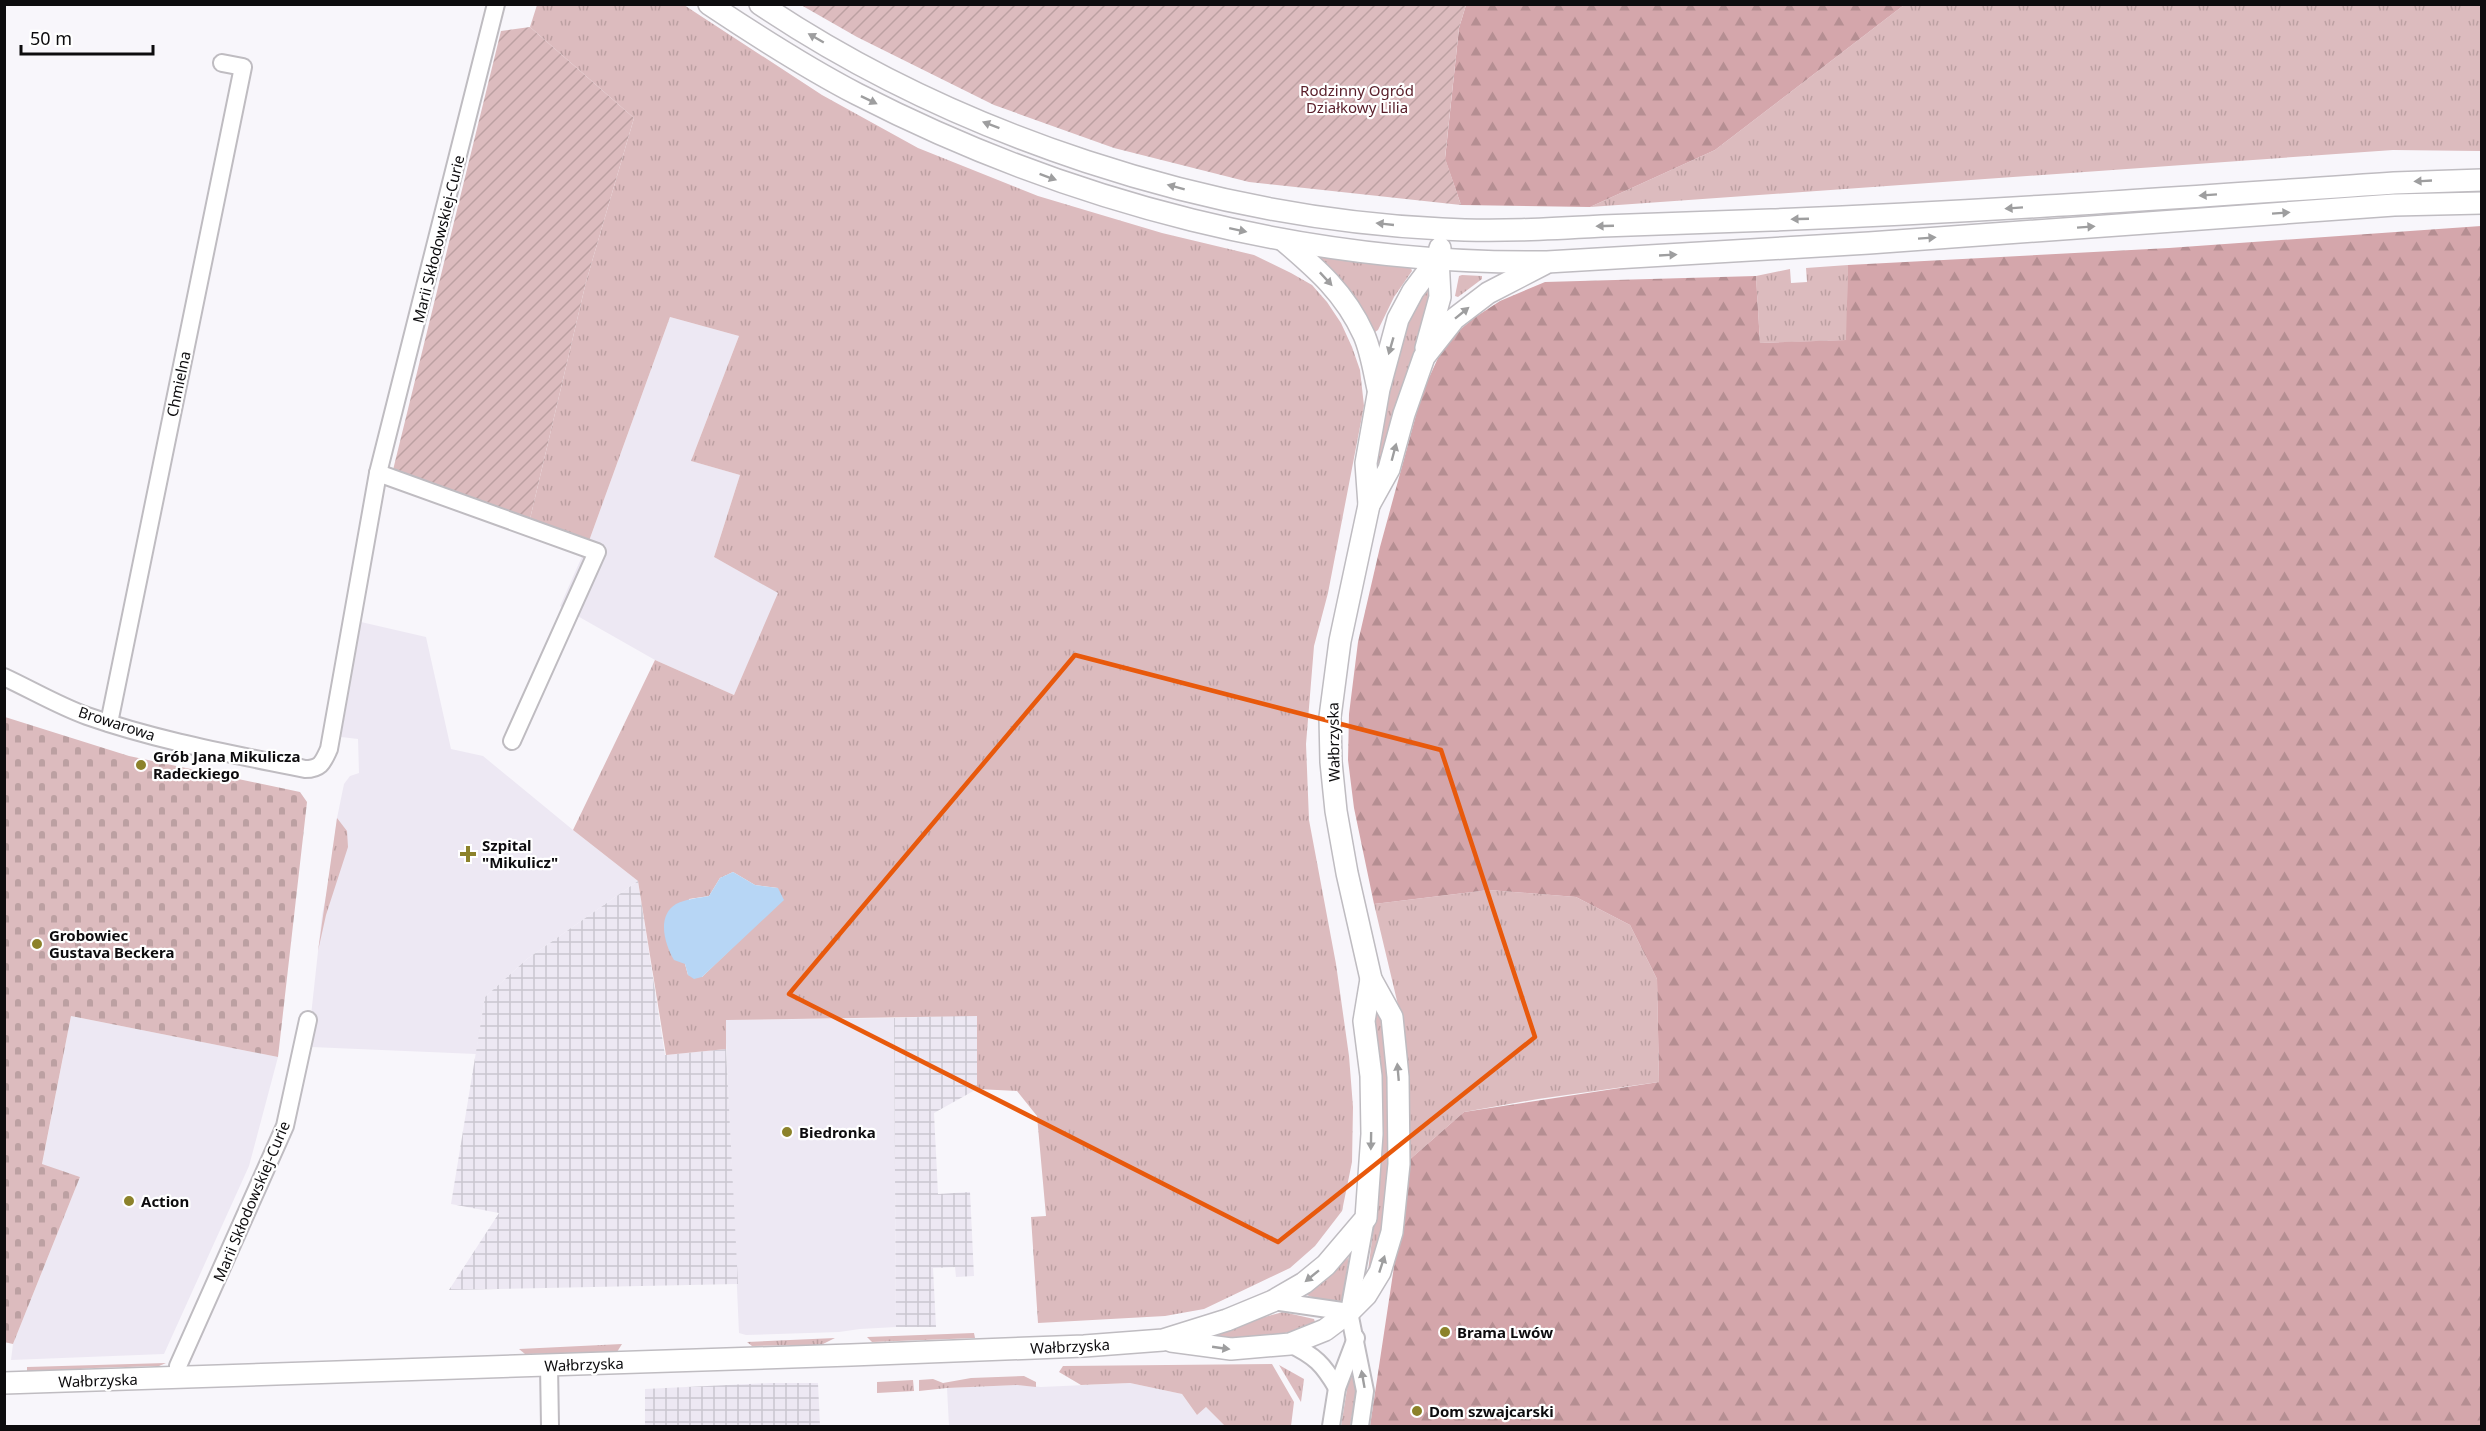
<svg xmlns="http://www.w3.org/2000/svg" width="2486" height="1431" font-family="'Noto Sans',sans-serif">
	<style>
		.built { fill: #ede8f3 }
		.industrial { fill: url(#industrial-grid) }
		.grass { fill: url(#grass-tufts); fill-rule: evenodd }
		.forest { fill: url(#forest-firs) }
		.cemetery { fill: url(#cemetery-stones) }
		.garden { fill: url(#garden-furrows) }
		.water { fill: #b7d6f5 }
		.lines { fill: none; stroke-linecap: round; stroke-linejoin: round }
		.minor-casing { stroke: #bfbcc1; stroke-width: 20 }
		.major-casing { stroke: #bfbcc1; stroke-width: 24 }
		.minor { stroke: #fff; stroke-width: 16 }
		.major { stroke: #fff; stroke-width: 21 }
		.oneway { fill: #9e9e9f }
		.marked { fill: none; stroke: #e8590c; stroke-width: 4.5; stroke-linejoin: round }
		.poi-dot { fill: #8c822a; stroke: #fff; stroke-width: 2 }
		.labels { text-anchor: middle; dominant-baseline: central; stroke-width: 4.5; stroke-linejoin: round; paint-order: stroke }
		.park-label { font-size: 15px; fill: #5a202b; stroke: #fff }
		.street-label { font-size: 15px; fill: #0d0c0e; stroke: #fff }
		.poi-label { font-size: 15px; font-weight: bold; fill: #0d0c0e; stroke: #fff; text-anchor: start }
	</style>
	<defs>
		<pattern id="industrial-grid" width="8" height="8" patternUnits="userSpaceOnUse" patternTransform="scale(1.5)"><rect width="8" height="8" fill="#ede8f3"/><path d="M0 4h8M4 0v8" fill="none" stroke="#cac6cf"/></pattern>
		<pattern id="grass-tufts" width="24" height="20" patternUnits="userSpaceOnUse" patternTransform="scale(1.5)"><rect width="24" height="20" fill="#dcbbbe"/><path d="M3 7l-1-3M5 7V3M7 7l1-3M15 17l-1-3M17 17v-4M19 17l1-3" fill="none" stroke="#bca0a2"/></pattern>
		<pattern id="forest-firs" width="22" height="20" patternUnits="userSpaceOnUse" patternTransform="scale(1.5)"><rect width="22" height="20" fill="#d4a6ab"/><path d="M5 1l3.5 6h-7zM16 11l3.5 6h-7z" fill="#b58e92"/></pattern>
		<pattern id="cemetery-stones" width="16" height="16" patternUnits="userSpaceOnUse" patternTransform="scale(1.5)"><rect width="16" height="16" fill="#dcbbbe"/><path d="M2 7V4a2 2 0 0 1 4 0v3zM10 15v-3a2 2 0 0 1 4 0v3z" fill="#bca0a2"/></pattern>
		<pattern id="garden-furrows" width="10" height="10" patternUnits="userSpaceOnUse" patternTransform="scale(1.5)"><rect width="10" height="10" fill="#dcbbbe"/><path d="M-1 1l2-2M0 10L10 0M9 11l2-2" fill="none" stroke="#bca0a2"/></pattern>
	</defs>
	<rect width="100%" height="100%" fill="#f8f6fb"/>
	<!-- built -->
	<g class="built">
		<path d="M 670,317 L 739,336 L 691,461 L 740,475 L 714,557 L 779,593 L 734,695 L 655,660 L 560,606 L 589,541 Z"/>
		<path d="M 361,622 L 426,637 L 451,749 L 483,756 L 573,830 L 638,881 L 527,959 L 485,997 L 476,1054 L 311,1047 L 308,1043 L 322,915 L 330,877 L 337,818 L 344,784 L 350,776 L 359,773 L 358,739 L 341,737 Z"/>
		<path d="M 71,1016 L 278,1057 L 249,1166 L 164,1354 L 11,1360 L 13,1344 L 80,1177 L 42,1165 Z"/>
		<path d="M 894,1018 L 896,1327 L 860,1329 L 839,1332 L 746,1335 L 739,1333 L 725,1020 Z"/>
		<path d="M 1130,1383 L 1182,1394 L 1197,1415 L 1206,1407 L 1225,1426 L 949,1426 L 947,1388 L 1017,1385 L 1041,1387 Z"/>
	</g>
	<!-- industrial -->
	<g class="industrial">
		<path d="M 638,881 L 665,1055 L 726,1049 L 738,1284 L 449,1290 L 499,1213 L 451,1204 L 485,997 L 527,959 Z"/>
		<path d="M 977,1015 L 977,1089 L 934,1113 L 938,1194 L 970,1192 L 974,1276 L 956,1277 L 955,1267 L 933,1268 L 936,1327 L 896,1327 L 894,1018 Z"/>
		<path d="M 770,1383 L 818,1383 L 820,1426 L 645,1426 L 645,1389 Z"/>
	</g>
	<!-- grass -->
	<g class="grass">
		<path d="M 537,5 L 684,5 L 822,95 L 918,148 L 1038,196 L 1162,233 L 1254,255 L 1291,273 L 1312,285 L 1327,302 L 1341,323 L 1352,347 L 1360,370 L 1364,406 L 1328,593 L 1314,646 L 1306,744 L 1309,820 L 1336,964 L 1349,1056 L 1353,1107 L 1352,1162 L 1342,1211 L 1315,1246 L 1290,1268 L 1204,1309 L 1165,1316 L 1038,1323 L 1031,1217 L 1046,1216 L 1037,1116 L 1017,1091 L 977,1089 L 977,1016 L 726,1020 L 726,1049 L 666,1055 L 638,881 L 573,830 L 655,660 L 734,695 L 778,593 L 714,557 L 740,475 L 691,461 L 739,336 L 670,317 L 589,541 L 530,519 L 586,282 L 634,118 L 530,27 ZM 733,872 L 755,885 L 778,888 L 731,949 L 702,977 L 688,975 L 685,964 L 689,899 L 709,896 L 720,878 Z"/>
		<path d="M 1904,5 L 2481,5 L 2481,151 L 2393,150 L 1590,207 L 1715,150 Z"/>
		<path d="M 1319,256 L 1411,268 L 1412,271 L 1394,297 L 1378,330 L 1375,332 L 1370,330 C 1355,299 1345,280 1317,259 Z"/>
		<path d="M 1848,265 L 1847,340 L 1760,343 L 1756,276 L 1790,269 L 1791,283 L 1807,282 L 1806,268 Z"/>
		<path d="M 1462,275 L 1482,276 L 1482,279 L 1458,297 L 1455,296 L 1459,276 Z"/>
		<path d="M 1430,279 L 1431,299 L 1386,442 L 1376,485 L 1370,484 L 1405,322 Z"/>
		<path d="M 337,818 L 347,831 L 348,847 L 326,915 L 318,951 Z"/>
		<path d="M 1489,890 L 1576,897 L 1630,925 L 1657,979 L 1659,1082 L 1538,1099 L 1464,1112 L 1408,1161 L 1407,1060 L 1398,1005 L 1374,904 Z"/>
		<path d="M 1370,1000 L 1379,1002 C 1390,1080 1402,1198 1368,1271 L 1378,1193 Z"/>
		<path d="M 1349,1257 L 1341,1308 L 1304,1294 Z"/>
		<path d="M 1283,1312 L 1314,1319 L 1315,1322 L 1314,1324 C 1277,1339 1242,1339 1203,1340 L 1201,1334 Z"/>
		<path d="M 974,1333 L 975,1338 L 872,1342 L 867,1337 Z"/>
		<path d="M 835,1338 L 821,1345 L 752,1346 L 747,1342 Z"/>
		<path d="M 622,1344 L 617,1352 L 525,1354 L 519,1349 Z"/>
		<path d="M 166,1363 L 159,1366 L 94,1368 L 27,1373 L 27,1367 Z"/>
		<path d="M 1272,1364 L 1294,1402 L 1291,1426 L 1225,1426 L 1206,1407 L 1197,1415 L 1182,1394 L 1130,1383 L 1081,1385 L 1059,1372 L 1063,1366 Z"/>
		<path d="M 1279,1365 L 1304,1379 L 1301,1402 Z"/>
		<path d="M 1350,1371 L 1355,1372 L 1357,1387 L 1350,1426 L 1341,1426 Z"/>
		<path d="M 1024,1376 L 1036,1382 L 1036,1387 L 1017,1385 L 947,1388 L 919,1391 L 919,1380 L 933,1379 L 943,1383 L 971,1378 Z"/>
		<path d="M 913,1380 L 914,1391 L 877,1393 L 877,1382 Z"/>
	</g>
	<!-- forest -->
	<g class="forest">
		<path d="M 1466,5 L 1904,5 L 1715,150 L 1590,207 L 1461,205 L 1445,159 L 1459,28 Z"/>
		<path d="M 2481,226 L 2481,1426 L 1370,1426 L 1395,1260 L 1403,1225 L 1408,1161 L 1464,1112 L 1659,1082 L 1657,979 L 1630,925 L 1576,897 L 1489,890 L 1374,904 L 1354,808 L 1348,760 L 1349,714 L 1358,642 L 1380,547 L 1422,393 L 1438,358 L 1456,333 L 1474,318 L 1500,301 L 1545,282 L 1756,276 L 1760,343 L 1846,340 L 1848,265 L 2169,248 Z"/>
	</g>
	<!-- cemetery -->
	<path class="cemetery" d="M 5,717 L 129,756 L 300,792 L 307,802 L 278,1057 L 71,1016 L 42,1164 L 80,1177 L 13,1344 L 4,1342 Z"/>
	<!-- garden -->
	<g class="garden">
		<path d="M 801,5 L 1466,5 L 1459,28 L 1445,158 L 1461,205 L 1249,182 L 1114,148 L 994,105 L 857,37 Z"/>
		<path d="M 530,27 L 634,118 L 586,282 L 530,519 L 393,470 L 501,31 Z"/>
	</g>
	<!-- water -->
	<path class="water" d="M 733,872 L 755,885 L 778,888 L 784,900 L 702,977 L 694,979 L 688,975 L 685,964 L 674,960 C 665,945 656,916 676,904 C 686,899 698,898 709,896 L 720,878 Z"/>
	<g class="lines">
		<!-- minor casing -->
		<g class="minor-casing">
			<g id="minor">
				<path d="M 378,473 L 597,552 L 512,741"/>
				<path d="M 4,677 C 32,690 59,706 87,716 C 158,741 232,754 305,769 C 321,769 323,762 329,749 L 378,473 L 496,4"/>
				<path d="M 109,723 L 243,67 L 222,63"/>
				<path d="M 1273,1301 L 1349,1312"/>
				<path d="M 1290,1344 C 1315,1356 1323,1364 1337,1388"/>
				<path d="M 549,1365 L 550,1426"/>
				<path d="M 178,1377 L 178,1366 L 285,1126 L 308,1020"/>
				<path d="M 1331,1426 L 1337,1388 L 1356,1338"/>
				<path d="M 1360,1426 L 1365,1391 L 1349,1312 L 1366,1218"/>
			</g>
		</g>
		<!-- major casing -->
		<g class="major-casing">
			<g id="major">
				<path d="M 709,4 C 757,36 805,67 857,94 C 1069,203 1308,265 1547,262 L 1869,243 L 2394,205 L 2482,203"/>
				<path d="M 760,4 C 955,135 1208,218 1442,229 C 1495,232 1549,229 1602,226 C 1658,224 1715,222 1771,220 C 1979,212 2187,197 2394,183 L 2482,180"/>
				<path d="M 1283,240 C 1317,269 1345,293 1364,335 C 1371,351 1374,371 1378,389"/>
				<path d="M 1426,348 L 1440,297 L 1438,258"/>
				<path d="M 1369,505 L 1366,463 L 1379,389 L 1398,319 L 1413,291 L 1438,258 L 1440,248"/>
				<path d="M 1171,1341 L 1231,1349 L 1290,1344 L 1325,1330 L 1349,1312 L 1366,1295 L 1380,1272 L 1392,1232 L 1399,1164 L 1398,1077 L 1392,1017 L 1371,979 L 1347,873 L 1336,811 L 1331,762 L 1330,717 L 1340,641 L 1369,505 L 1389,469 L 1404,414 L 1424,357 L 1454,319 L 1488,293 L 1544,264"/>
				<path d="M 4,1383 L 851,1355 L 1084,1346 L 1163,1340 L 1227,1320 L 1273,1301 L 1304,1283 L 1326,1265 L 1366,1218 L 1372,1134 L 1371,1076 L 1364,1021 L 1371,979"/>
			</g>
		</g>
		<!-- minor -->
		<use href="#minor" class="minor"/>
		<!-- major -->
		<use href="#major" class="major"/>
	</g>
	<!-- one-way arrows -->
	<defs><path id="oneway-solid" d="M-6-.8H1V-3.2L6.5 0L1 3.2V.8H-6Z" transform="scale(1.5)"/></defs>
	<g class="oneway">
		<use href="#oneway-solid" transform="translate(816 38) rotate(-150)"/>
		<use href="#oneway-solid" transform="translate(869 100) rotate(26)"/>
		<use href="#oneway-solid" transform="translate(991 125) rotate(-159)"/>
		<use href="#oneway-solid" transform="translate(1048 177) rotate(20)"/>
		<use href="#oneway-solid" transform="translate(2423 181) rotate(177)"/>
		<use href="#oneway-solid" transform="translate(1176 187) rotate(-165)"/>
		<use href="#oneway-solid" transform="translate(2208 195) rotate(176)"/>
		<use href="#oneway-solid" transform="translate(2014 208) rotate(176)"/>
		<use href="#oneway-solid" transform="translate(2281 213) rotate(-4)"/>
		<use href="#oneway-solid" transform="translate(1800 219) rotate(178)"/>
		<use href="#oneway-solid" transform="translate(1385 224) rotate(-174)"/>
		<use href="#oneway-solid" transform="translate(1605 226) rotate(178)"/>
		<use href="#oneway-solid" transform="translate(2086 227) rotate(-4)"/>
		<use href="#oneway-solid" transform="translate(1238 230) rotate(12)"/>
		<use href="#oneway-solid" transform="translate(1927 238) rotate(-4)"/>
		<use href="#oneway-solid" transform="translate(1668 255) rotate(-3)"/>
		<use href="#oneway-solid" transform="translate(1326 279) rotate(47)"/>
		<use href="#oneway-solid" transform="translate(1462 313) rotate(-39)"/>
		<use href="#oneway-solid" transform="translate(1391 346) rotate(106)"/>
		<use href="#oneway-solid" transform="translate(1394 452) rotate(-75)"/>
		<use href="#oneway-solid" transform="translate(1398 1072) rotate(-95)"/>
		<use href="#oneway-solid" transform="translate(1371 1141) rotate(91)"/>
		<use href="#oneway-solid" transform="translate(1382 1264) rotate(-72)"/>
		<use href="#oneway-solid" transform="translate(1312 1276) rotate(141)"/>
		<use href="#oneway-solid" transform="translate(1221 1348) rotate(8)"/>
		<use href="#oneway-solid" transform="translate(1363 1379) rotate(-100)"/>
	</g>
	<!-- marked area -->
	<path class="marked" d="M 1075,655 L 1441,750 L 1535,1037 L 1278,1242 L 789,994 Z"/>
	<!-- markers -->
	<g class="poi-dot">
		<circle cx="141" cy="765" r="6"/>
		<path d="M465 845h6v6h6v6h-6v6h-6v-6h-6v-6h6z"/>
		<circle cx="37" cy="944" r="6"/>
		<circle cx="787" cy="1132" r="6"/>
		<circle cx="129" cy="1201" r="6"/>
		<circle cx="1445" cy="1332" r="6"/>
		<circle cx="1417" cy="1411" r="6"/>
	</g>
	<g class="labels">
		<!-- park labels -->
		<g class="park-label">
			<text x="1357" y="90">Rodzinny Ogród<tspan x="1357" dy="17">Działkowy Lilia</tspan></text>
		</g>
		<!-- street labels -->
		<g class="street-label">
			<text transform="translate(438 239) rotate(-76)">Marii Skłodowskiej-Curie</text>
			<text transform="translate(178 384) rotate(-78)">Chmielna</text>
			<text transform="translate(117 723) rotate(18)">Browarowa</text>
			<text transform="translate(1333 742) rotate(-91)">Wałbrzyska</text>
			<text transform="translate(251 1201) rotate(-67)">Marii Skłodowskiej-Curie</text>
			<text transform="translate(1070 1346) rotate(-3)">Wałbrzyska</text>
			<text transform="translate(584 1364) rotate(-2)">Wałbrzyska</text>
			<text transform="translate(98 1380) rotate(-2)">Wałbrzyska</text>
		</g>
		<!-- poi labels -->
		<g class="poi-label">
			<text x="153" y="756">Grób Jana Mikulicza<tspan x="153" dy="17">Radeckiego</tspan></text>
			<text x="482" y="845">Szpital<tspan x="482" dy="17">"Mikulicz"</tspan></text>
			<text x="49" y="935">Grobowiec<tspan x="49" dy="17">Gustava Beckera</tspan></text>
			<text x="799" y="1132">Biedronka</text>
			<text x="141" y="1201">Action</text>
			<text x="1457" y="1332">Brama Lwów</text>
			<text x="1429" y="1411">Dom szwajcarski</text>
		</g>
	</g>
	<!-- border -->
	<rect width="2486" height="1431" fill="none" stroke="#0d0c0e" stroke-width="12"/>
	<!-- scale -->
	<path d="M21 45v9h132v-9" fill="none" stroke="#0d0c0e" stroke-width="3"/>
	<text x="30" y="45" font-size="18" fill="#0d0c0e" stroke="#ffffff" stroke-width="4.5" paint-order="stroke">50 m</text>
</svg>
